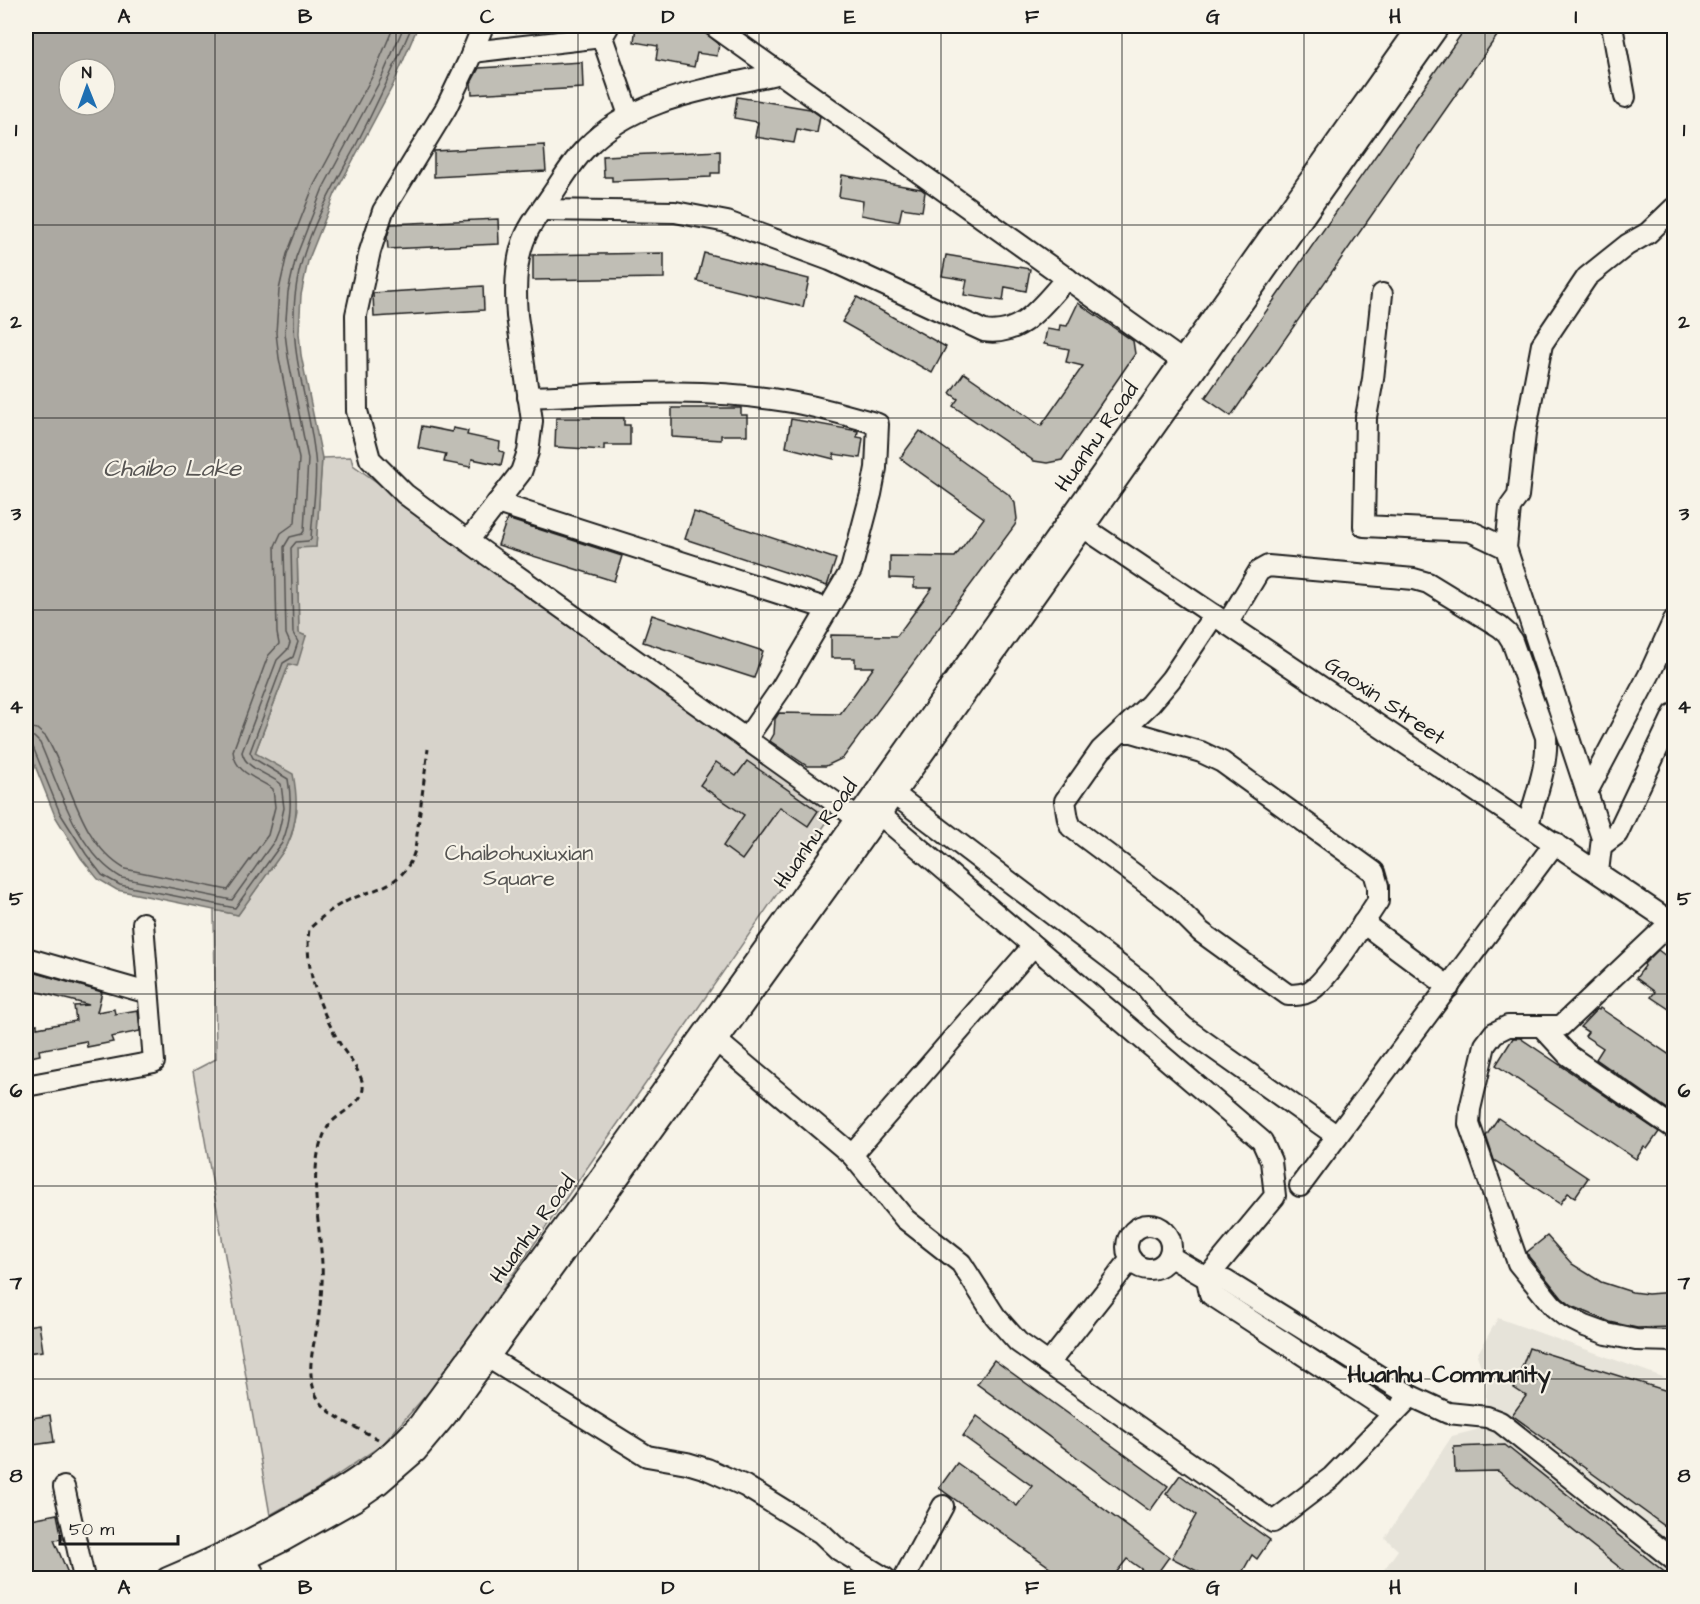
<svg xmlns="http://www.w3.org/2000/svg" width="1700" height="1604" font-family="'Architects Daughter',sans-serif">
	<style>
		.built { fill: #e6e3d9 }
		.green { fill: #d7d3cb; stroke: #7a7874; stroke-width: 1.5 }
		.water { fill: #aca9a2; stroke: #72716c; stroke-width: 1.5; fill-rule: evenodd }
		.lines { fill: none; stroke-linecap: round; stroke-linejoin: round }
		.shore { stroke: #565452; stroke-width: 1.5 }
		.building { fill: #c0beb5; stroke: #1c1c1c; stroke-width: 1.5 }
		.minor-casing { stroke: #1c1c1c; stroke-width: 24 }
		.path { stroke: #1c1c1c; stroke-width: 3; stroke-dasharray: 6 4.5; stroke-linecap: butt }
		.minor { stroke: #f7f3e8; stroke-width: 20 }
		.grid { fill: none; stroke: #1c1c1c; stroke-width: 1.5; stroke-opacity: 0.55 }
		.labels { text-anchor: middle; dominant-baseline: central; stroke-width: 4.5; stroke-linejoin: round; paint-order: stroke }
		.street-label { font-size: 22px; fill: #1c1c1c; stroke: #f7f3e8 }
		.park-label { font-size: 22px; fill: #545351; stroke: #f7f3e8 }
		.water-label { font-size: 24px; font-style: italic; fill: #565452; stroke: #f7f3e8 }
		.neighbourhood-label { font-size: 24px; font-weight: bold; fill: #1c1c1c; stroke: #f7f3e8 }
		.neatline { fill: none; stroke: #1c1c1c; stroke-width: 2 }
		.grid-label { font-size: 20px; text-anchor: middle; font-weight: bold; fill: #1c1c1c }
	</style>
	<rect width="100%" height="100%" fill="#f7f3e8"/>
	<filter id="ink" filterUnits="userSpaceOnUse"><feTurbulence type="fractalNoise" baseFrequency=".0167" numOctaves="2"/><feDisplacementMap in="SourceGraphic" scale="12" xChannelSelector="R" yChannelSelector="G"/><feConvolveMatrix kernelMatrix="1 2 1 2 8 2 1 2 1" color-interpolation-filters="sRGB"/></filter>
	<g filter="url(#ink)">
		<!-- built -->
		<path class="built" d="M 1498,1318 L 1674,1381 L 1674,1578 L 1378,1578 L 1398,1550 L 1385,1538 L 1452,1436 L 1484,1428 L 1487,1383 L 1477,1355 Z"/>
		<!-- green -->
		<path class="green" d="M 351,457 L 353,465 L 836,809 L 442,1377 L 383,1444 L 317,1489 L 270,1515 L 193,1071 L 216,1059 L 214,910 L 238,915 L 287,846 L 292,834 L 297,810 L 255,753 L 289,664 L 306,636 L 299,634 L 297,547 L 316,547 L 322,458 Z"/>
		<!-- water -->
		<path class="water" d="M 26,26 L 418,26 L 393,85 L 335,194 L 308,261 L 301,295 L 299,333 L 301,355 L 322,458 L 316,547 L 297,548 L 299,633 L 306,636 L 297,666 L 289,664 L 255,753 L 293,774 C 298,800 298,821 287,846 L 238,915 L 117,890 L 98,879 L 81,858 L 55,816 L 26,743 ZM 69,69 L 105,69 L 105,105 L 69,105 Z"/>
		<g class="lines">
			<!-- shore -->
			<g class="shore">
				<path d="M 26,727 L 37,729 L 46,737 C 71,778 79,843 125,869 L 228,890 L 268,835 L 275,807 L 273,789 C 258,778 235,774 233,751 L 268,656 L 279,644 L 277,633 L 275,546 L 281,533 L 295,523 L 299,459 L 279,358 L 276,333 L 279,290 L 287,254 L 314,185 L 373,75 L 394,26"/>
				<path d="M 26,736 L 34,737 L 40,743 C 60,788 76,852 122,878 L 232,900 L 275,840 L 279,830 L 284,808 L 281,784 C 269,774 245,769 242,752 L 277,660 L 288,649 L 290,643 L 286,634 L 284,547 L 290,537 L 302,534 L 304,531 L 308,459 L 288,357 L 285,333 L 288,292 L 296,257 L 323,188 L 381,79 L 404,26"/>
				<path d="M 26,743 L 33,747 L 60,813 L 86,854 L 102,875 L 120,885 L 235,908 L 282,843 C 291,821 292,802 288,779 L 253,758 L 250,752 L 283,663 L 293,657 L 298,642 L 293,633 L 291,548 L 296,542 L 308,541 L 311,539 C 312,515 318,479 315,457 C 309,400 289,356 295,296 C 300,244 330,193 354,149 C 375,108 394,68 412,26"/>
			</g>
		</g>
		<!-- building -->
		<g class="building">
			<path d="M 636,26 L 667,26 L 704,32 L 719,44 L 717,56 L 697,53 L 694,67 L 656,60 L 658,46 L 634,42 Z"/>
			<path d="M 1467,26 L 1504,26 L 1231,416 L 1205,398 Z"/>
			<path d="M 582,62 L 583,88 L 472,94 L 471,83 L 479,68 Z"/>
			<path d="M 737,97 L 810,109 L 820,116 L 817,133 L 797,129 L 794,143 L 755,137 L 758,122 L 734,118 Z"/>
			<path d="M 544,145 L 546,171 L 434,177 L 434,151 Z"/>
			<path d="M 720,151 L 720,173 L 711,173 L 711,177 L 612,181 L 612,177 L 604,177 L 603,156 Z"/>
			<path d="M 842,175 L 921,189 L 925,192 L 922,211 L 902,208 L 899,222 L 861,215 L 863,201 L 839,197 Z"/>
			<path d="M 498,219 L 499,244 L 388,249 L 387,237 L 391,224 Z"/>
			<path d="M 664,253 L 664,278 L 533,280 L 533,255 Z"/>
			<path d="M 704,253 L 809,279 L 803,307 L 697,281 Z"/>
			<path d="M 946,255 L 1030,269 L 1026,291 L 1005,287 L 1003,301 L 964,295 L 967,280 L 942,276 Z"/>
			<path d="M 483,286 L 484,310 L 374,317 L 373,293 Z"/>
			<path d="M 857,297 L 946,347 L 932,373 L 842,322 Z"/>
			<path d="M 1078,303 L 1133,341 L 1135,354 L 1062,460 L 1047,463 L 1034,461 L 953,406 L 958,399 L 950,393 L 964,373 L 1041,426 L 1083,366 L 1066,362 L 1069,349 L 1044,344 L 1047,329 L 1059,331 L 1060,325 L 1067,326 Z"/>
			<path d="M 672,408 L 741,408 L 741,415 L 747,415 L 747,435 L 721,435 L 721,440 L 672,437 Z"/>
			<path d="M 556,418 L 624,418 L 624,425 L 630,425 L 630,445 L 604,445 L 604,450 L 555,447 Z"/>
			<path d="M 791,419 L 858,431 L 857,437 L 863,438 L 860,458 L 834,454 L 834,459 L 786,447 Z"/>
			<path d="M 422,426 L 452,432 L 453,428 L 468,431 L 467,435 L 500,442 L 499,451 L 504,452 L 501,465 L 472,459 L 470,467 L 444,462 L 446,454 L 418,448 Z"/>
			<path d="M 920,431 L 1008,494 L 1015,503 L 1017,519 L 1015,525 L 843,758 L 826,766 L 807,766 L 770,741 L 774,734 L 775,719 L 779,713 L 840,714 L 874,667 L 855,667 L 855,658 L 831,658 L 831,635 L 897,636 L 932,588 L 914,588 L 914,579 L 890,578 L 890,556 L 955,557 L 984,518 L 900,458 Z"/>
			<path d="M 694,512 L 836,559 L 827,586 L 685,539 Z"/>
			<path d="M 507,519 L 622,556 L 614,581 L 498,545 Z"/>
			<path d="M 652,615 L 763,651 L 754,678 L 643,642 Z"/>
			<path d="M 747,761 L 818,811 L 808,826 L 780,807 L 742,860 L 723,846 L 744,815 L 700,785 L 716,762 L 736,776 Z"/>
			<path d="M 1658,950 L 1674,962 L 1674,1002 L 1669,1009 L 1651,997 L 1655,992 L 1636,978 L 1645,966 L 1644,964 Z"/>
			<path d="M 26,970 L 102,992 L 97,1012 L 114,1009 L 115,1014 L 138,1010 L 140,1031 L 111,1037 L 113,1042 L 87,1047 L 86,1041 L 39,1050 L 40,1055 L 26,1058 L 26,1026 L 37,1024 L 37,1028 L 76,1021 L 74,1006 L 89,1005 L 26,989 Z"/>
			<path d="M 1600,1008 L 1674,1058 L 1674,1109 L 1672,1112 L 1596,1059 L 1603,1048 L 1585,1036 L 1588,1032 L 1580,1027 L 1597,1009 L 1599,1010 Z"/>
			<path d="M 1513,1038 L 1520,1038 L 1659,1132 L 1647,1149 L 1644,1147 L 1636,1159 L 1496,1065 Z"/>
			<path d="M 1498,1118 L 1588,1178 L 1575,1197 L 1568,1193 L 1560,1204 L 1494,1160 L 1486,1136 Z"/>
			<path d="M 1547,1236 L 1572,1264 L 1601,1282 L 1632,1292 L 1648,1294 L 1674,1292 L 1674,1327 L 1637,1328 L 1610,1322 L 1572,1306 L 1562,1298 L 1529,1257 L 1527,1252 Z"/>
			<path d="M 39,1324 L 43,1351 L 26,1353 L 26,1326 Z"/>
			<path d="M 1529,1348 L 1674,1393 L 1674,1526 L 1670,1523 L 1666,1527 L 1512,1415 L 1526,1396 L 1514,1388 Z"/>
			<path d="M 994,1360 L 1168,1486 L 1150,1511 L 977,1384 Z"/>
			<path d="M 50,1415 L 54,1442 L 26,1446 L 26,1419 Z"/>
			<path d="M 977,1416 L 1169,1557 L 1154,1578 L 1127,1559 L 1112,1578 L 1065,1578 L 939,1488 L 957,1463 L 1017,1506 L 1032,1486 L 963,1436 Z"/>
			<path d="M 1505,1445 L 1672,1578 L 1633,1578 L 1498,1471 L 1455,1472 L 1454,1447 Z"/>
			<path d="M 1180,1475 L 1270,1540 L 1257,1559 L 1252,1555 L 1239,1578 L 1210,1578 L 1172,1558 L 1196,1515 L 1166,1494 Z"/>
			<path d="M 57,1514 L 62,1539 L 54,1540 L 70,1578 L 26,1578 L 26,1520 Z"/>
		</g>
		<g class="lines">
			<!-- minor casing -->
			<g class="minor-casing">
				<g id="minor">
					<path d="M 483,26 L 469,60 L 446,108 L 383,211 L 370,251 L 356,315 L 357,411 L 370,459 L 405,494 L 468,541 L 857,818"/>
					<path d="M 714,26 L 1181,360"/>
					<path d="M 1612,26 L 1625,97"/>
					<path d="M 608,27 L 602,37 L 629,115"/>
					<path d="M 472,52 L 602,37"/>
					<path d="M 542,210 L 675,212 L 727,222 L 830,260 L 984,331 C 1023,337 1043,303 1067,278"/>
					<path d="M 1382,294 L 1373,379 L 1366,417 L 1364,526 L 1470,531 L 1506,548"/>
					<path d="M 528,397 C 613,394 700,387 785,401 C 817,406 847,415 878,424 L 876,468 L 871,494 L 851,570 L 780,690 L 746,739"/>
					<path d="M 497,503 L 828,609"/>
					<path d="M 1074,521 L 1674,924"/>
					<path d="M 468,541 L 521,472 L 528,452 L 532,421 L 517,316 C 515,290 515,259 526,235 C 532,221 543,208 551,196 C 562,180 572,162 586,148 C 636,96 713,89 780,73"/>
					<path d="M 1227,624 L 1259,571 L 1268,566 L 1414,579 L 1428,583 L 1500,627 L 1507,633 L 1512,641 L 1546,737 C 1548,766 1535,797 1528,825"/>
					<path d="M 1122,732 L 1132,732 L 1201,752 L 1222,762 L 1374,872 L 1378,886 L 1378,901 C 1365,920 1328,981 1310,991 C 1303,995 1296,995 1288,995 L 1201,932 L 1170,901 L 1071,827 L 1068,819 L 1065,801 L 1101,750 L 1150,704 L 1171,679 L 1214,615"/>
					<path d="M 1587,792 L 1650,673 L 1674,620"/>
					<path d="M 894,794 L 1145,985 L 1159,1004 L 1185,1028 L 1337,1136"/>
					<path d="M 871,807 L 1262,1141 L 1271,1161 L 1275,1196 L 1207,1278"/>
					<path d="M 1602,845 L 1617,834 L 1674,714"/>
					<path d="M 1598,872 L 1602,838 L 1506,548 L 1510,507 L 1518,496 L 1525,434 L 1542,344 L 1587,277 L 1627,245 L 1648,233 L 1674,208"/>
					<path d="M 1671,922 L 1561,1026 L 1508,1026 L 1494,1033 L 1485,1045 L 1470,1109 L 1469,1124 L 1518,1263 L 1553,1306 L 1565,1316 L 1585,1326 L 1607,1334 L 1636,1340 L 1674,1341"/>
					<path d="M 1363,923 L 1449,987"/>
					<path d="M 26,958 L 148,993"/>
					<path d="M 1542,1027 L 1568,1055 L 1674,1128"/>
					<path d="M 718,1042 L 852,1155 L 905,1219 L 961,1263 L 995,1316 L 1018,1342 L 1273,1522 L 1332,1477 L 1411,1396"/>
					<path d="M 26,1086 L 154,1062 L 143,923"/>
					<path d="M 852,1155 L 1033,946"/>
					<path d="M 1300,1186 L 1555,843"/>
					<circle cx="1149" cy="1247" r="22"/>
					<path d="M 1169,1256 L 1207,1278 L 1226,1281 L 1411,1396 L 1448,1413 L 1487,1417 L 1500,1422 L 1674,1560"/>
					<path d="M 1207,1278 L 1210,1294 L 1394,1414"/>
					<path d="M 489,1358 L 647,1456 L 687,1463 L 707,1469 L 745,1486 L 821,1533 L 839,1550 L 885,1578"/>
					<path d="M 1049,1363 L 1131,1259"/>
					<path d="M 64,1487 L 84,1578"/>
					<path d="M 246,1560 L 256,1578"/>
					<path d="M 167,1578 C 211,1560 253,1539 295,1515 C 344,1488 381,1466 419,1424 L 620,1150 L 816,876 L 1419,26"/>
					<path d="M 208,1578 L 283,1541 L 356,1500 L 379,1484 L 416,1452 L 447,1415 L 830,885 L 1439,26"/>
					<path d="M 904,1578 L 943,1506"/>
				</g>
			</g>
			<!-- path -->
			<path class="path" d="M 378,1439 C 358,1428 326,1416 316,1395 C 304,1367 316,1342 319,1314 C 321,1298 323,1281 322,1264 C 320,1225 308,1173 323,1137 C 324,1134 327,1128 329,1125 C 339,1112 365,1104 363,1085 C 361,1073 350,1059 343,1049 C 321,1011 304,973 309,929 C 321,918 333,907 347,901 C 377,887 404,887 415,850 L 428,749"/>
			<!-- minor -->
			<use href="#minor" class="minor"/>
		</g>
	</g>
	<!-- grid -->
	<path class="grid" d="M 215,26 L 215,1578M 396,26 L 396,1578M 578,26 L 578,1578M 759,26 L 759,1578M 941,26 L 941,1578M 1122,26 L 1122,1578M 1304,26 L 1304,1578M 1485,26 L 1485,1578M 26,225 L 1674,225M 26,418 L 1674,418M 26,610 L 1674,610M 26,802 L 1674,802M 26,994 L 1674,994M 26,1186 L 1674,1186M 26,1379 L 1674,1379"/>
	<g class="labels">
		<!-- street labels -->
		<g class="street-label">
			<text transform="translate(1097 437) rotate(-55)">Huanhu Road</text>
			<text transform="translate(1385 701) rotate(34)">Gaoxin Street</text>
			<text transform="translate(816 834) rotate(-55)">Huanhu Road</text>
			<text transform="translate(533 1229) rotate(-54)">Huanhu Road</text>
		</g>
		<!-- park labels -->
		<g class="park-label">
			<text x="519" y="853">Chaibohuxiuxian<tspan x="519" dy="25">Square</tspan></text>
		</g>
		<!-- water labels -->
		<g class="water-label">
			<text x="172" y="469">Chaibo Lake</text>
		</g>
		<!-- neighbourhood labels -->
		<g class="neighbourhood-label">
			<text x="1449" y="1375">Huanhu Community</text>
		</g>
	</g>
	<!-- margin -->
	<rect width="1700" height="1604" fill="none" stroke="#f7f3e8" stroke-width="66"/>
	<!-- north arrow -->
	<g transform="translate(87 87) rotate(359)"><circle r="28" fill="#f7f3e8" stroke="#9f9d96" stroke-width="1.5"/>
	<path d="M0-4.5L10 22L0 15L-10 22Z" fill="#1f6fb2"/>
	<text y="-9" font-size="16" font-weight="bold" text-anchor="middle" fill="#1c1c1c">N</text>
	</g>
	<!-- scale -->
	<path d="M60 1535v9h118v-9" fill="none" stroke="#1c1c1c" stroke-width="3"/>
	<text x="69" y="1535" font-size="18" fill="#1c1c1c" stroke="#f7f3e8" stroke-width="4.5" paint-order="stroke">50 m</text>
	<rect x="33" y="33" width="1634" height="1538" class="neatline"/>
	<g class="grid-label">
		<text x="124" y="23">A</text>
		<text x="305" y="23">B</text>
		<text x="487" y="23">C</text>
		<text x="668" y="23">D</text>
		<text x="850" y="23">E</text>
		<text x="1032" y="23">F</text>
		<text x="1213" y="23">G</text>
		<text x="1395" y="23">H</text>
		<text x="1576" y="23">I</text>
		<text x="16" y="136">1</text>
		<text x="1684" y="136">1</text>
		<text x="16" y="328">2</text>
		<text x="1684" y="328">2</text>
		<text x="16" y="520">3</text>
		<text x="1684" y="520">3</text>
		<text x="16" y="713">4</text>
		<text x="1684" y="713">4</text>
		<text x="16" y="905">5</text>
		<text x="1684" y="905">5</text>
		<text x="16" y="1097">6</text>
		<text x="1684" y="1097">6</text>
		<text x="16" y="1289">7</text>
		<text x="1684" y="1289">7</text>
		<text x="16" y="1482">8</text>
		<text x="1684" y="1482">8</text>
		<text x="124" y="1594">A</text>
		<text x="305" y="1594">B</text>
		<text x="487" y="1594">C</text>
		<text x="668" y="1594">D</text>
		<text x="850" y="1594">E</text>
		<text x="1032" y="1594">F</text>
		<text x="1213" y="1594">G</text>
		<text x="1395" y="1594">H</text>
		<text x="1576" y="1594">I</text>
	</g>
</svg>
